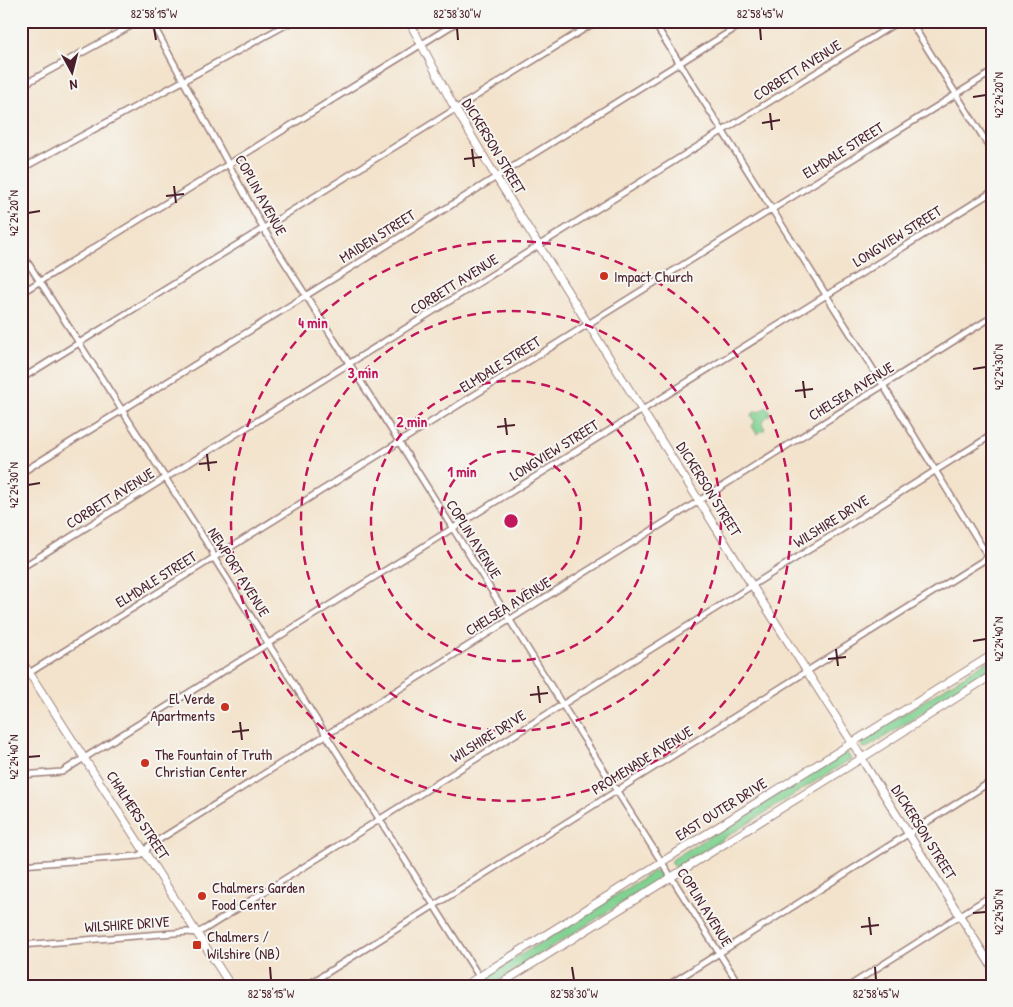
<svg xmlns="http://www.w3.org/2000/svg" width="1013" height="1007" font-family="'Patrick Hand',sans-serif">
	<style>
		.green { fill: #80d192; stroke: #65785e }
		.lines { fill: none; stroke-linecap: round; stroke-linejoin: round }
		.street-casing { stroke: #9e817c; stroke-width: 8 }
		.secondary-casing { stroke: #9e817c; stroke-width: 9 }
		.street { stroke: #fff; stroke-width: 5 }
		.secondary { stroke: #fff; stroke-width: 7 }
		.ticks { fill: none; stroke: #4a1f2b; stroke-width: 2 }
		.ring { fill: none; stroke: #c2185b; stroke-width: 2.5; stroke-dasharray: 9 6 }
		.poi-dot { fill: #c8321e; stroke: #f6f6f2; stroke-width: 2 }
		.labels { text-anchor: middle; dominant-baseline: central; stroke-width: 4; stroke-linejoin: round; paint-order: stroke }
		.street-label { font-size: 15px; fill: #4a1f2b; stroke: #f6f6f2 }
		.poi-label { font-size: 15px; fill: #4a1f2b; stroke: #f6f6f2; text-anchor: start }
		.centre { fill: #c2185b; stroke: #f6f6f2; stroke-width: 2.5 }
		.ring-label { font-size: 15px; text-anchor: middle; font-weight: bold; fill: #c2185b; stroke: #f6f6f2; stroke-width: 4; stroke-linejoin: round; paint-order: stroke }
		.neatline { fill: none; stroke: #4a1f2b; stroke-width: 2 }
		.ticks-label { font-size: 12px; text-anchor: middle; fill: #4a1f2b }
	</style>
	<rect width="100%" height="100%" fill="#f6f6f2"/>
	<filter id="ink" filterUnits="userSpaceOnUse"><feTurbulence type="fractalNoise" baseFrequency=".02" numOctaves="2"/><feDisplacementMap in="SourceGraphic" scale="10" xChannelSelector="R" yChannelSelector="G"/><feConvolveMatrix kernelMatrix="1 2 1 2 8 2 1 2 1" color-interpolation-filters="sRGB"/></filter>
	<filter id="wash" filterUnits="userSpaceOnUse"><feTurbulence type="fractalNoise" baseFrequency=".0096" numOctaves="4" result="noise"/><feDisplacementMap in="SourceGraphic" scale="20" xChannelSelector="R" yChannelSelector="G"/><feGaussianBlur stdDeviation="1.12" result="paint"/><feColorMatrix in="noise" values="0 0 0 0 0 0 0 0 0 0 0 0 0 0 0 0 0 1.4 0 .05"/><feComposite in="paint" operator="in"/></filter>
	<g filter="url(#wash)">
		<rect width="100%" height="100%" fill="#f3e3cc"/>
		<!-- green -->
		<g class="green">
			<path d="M 767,407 L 771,414 C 764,419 760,421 765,429 L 757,434 L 752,426 L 755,422 L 751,415 L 756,411 L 758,412 Z"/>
			<path d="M 992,658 L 992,669 L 870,746 L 866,748 L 863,748 L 860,741 Z"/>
			<path d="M 846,751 L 851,759 L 678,867 L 675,868 L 671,862 L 673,859 Z"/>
			<path d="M 654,871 L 659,872 L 662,876 L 660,879 L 498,981 L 495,983 L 492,982 L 488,977 L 489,975 Z"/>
		</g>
	</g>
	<g filter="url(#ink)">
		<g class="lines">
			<!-- street casing -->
			<g class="street-casing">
				<g id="street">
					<path d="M 151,21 L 263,228 L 396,437 L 567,712 L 740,986"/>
					<path d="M 653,21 L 883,385 L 992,563"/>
					<path d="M 910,21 L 992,151"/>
					<path d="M 21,86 L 140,21"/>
					<path d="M 21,169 L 293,21"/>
					<path d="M 21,252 L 212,551 L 214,558 L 485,986"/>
					<path d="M 21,293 L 459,21"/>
					<path d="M 21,379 L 597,21"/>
					<path d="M 21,473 L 747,21"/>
					<path d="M 21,568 L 899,21"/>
					<path d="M 21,678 L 992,72"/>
					<path d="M 21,775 L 62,772 L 65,770 L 992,192"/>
					<path d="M 21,865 L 138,856 L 145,852 L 149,846 L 992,317"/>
					<path d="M 21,945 L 187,932 L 197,933 L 205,929 L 992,435"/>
					<path d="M 306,986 L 992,555"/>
					<path d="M 667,986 L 992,781"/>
					<path d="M 849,986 L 992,895"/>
				</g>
			</g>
			<!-- secondary casing -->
			<g class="secondary-casing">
				<g id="secondary">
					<path d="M 409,21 L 452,103 L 496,177 L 748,579 L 862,758 L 866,766 L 992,967"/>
					<path d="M 21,660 L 231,986"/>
					<path d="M 464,986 L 992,655"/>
					<path d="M 497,986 L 862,758 L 992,675"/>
				</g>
			</g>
			<!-- street -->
			<use href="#street" class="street"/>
			<!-- secondary -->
			<use href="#secondary" class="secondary"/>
		</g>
	</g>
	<!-- ticks -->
	<path class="ticks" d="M 154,28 L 156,40M 457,28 L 458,40M 760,28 L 761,40M 973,97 L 986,95M 770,113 L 772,130M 762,123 L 780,120M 472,149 L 474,167M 464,159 L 482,157M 174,186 L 176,203M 166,196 L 184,194M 28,213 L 40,211M 973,369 L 986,367M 803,381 L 805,398M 795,391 L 813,389M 505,418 L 507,435M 497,427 L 515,425M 207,454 L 209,471M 199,464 L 217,462M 28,485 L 40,483M 973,641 L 986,639M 836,649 L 838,666M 828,659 L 846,657M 538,686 L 540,703M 530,695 L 548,693M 240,722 L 242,740M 232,732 L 249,730M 28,757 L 40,756M 973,913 L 986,912M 869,917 L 871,935M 861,927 L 879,925M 270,967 L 271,980M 572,967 L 574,980M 875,967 L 876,980"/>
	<!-- distance rings -->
	<g class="ring">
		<circle cx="511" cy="521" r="70"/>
		<circle cx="511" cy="521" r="140"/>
		<circle cx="511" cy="521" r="210"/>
		<circle cx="511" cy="521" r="280"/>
	</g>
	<!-- markers -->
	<g class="poi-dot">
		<circle cx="604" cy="276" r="5"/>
		<circle cx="225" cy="707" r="5"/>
		<circle cx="145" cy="763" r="5"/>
		<circle cx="202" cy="896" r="5"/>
		<rect x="192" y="940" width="10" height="10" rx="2.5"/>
	</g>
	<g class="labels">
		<!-- street labels -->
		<g class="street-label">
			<text transform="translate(797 70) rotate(-32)">CORBETT AVENUE</text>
			<text transform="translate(494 146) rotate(59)">DICKERSON STREET</text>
			<text transform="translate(843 150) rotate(-32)">ELMDALE STREET</text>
			<text transform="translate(261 195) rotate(61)">COPLIN AVENUE</text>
			<text transform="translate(377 236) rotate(-32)">MAIDEN STREET</text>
			<text transform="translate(897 236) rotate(-32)">LONGVIEW STREET</text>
			<text transform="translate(454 284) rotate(-32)">CORBETT AVENUE</text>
			<text transform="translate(500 364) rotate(-32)">ELMDALE STREET</text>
			<text transform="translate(851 391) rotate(-32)">CHELSEA AVENUE</text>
			<text transform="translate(554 450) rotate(-32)">LONGVIEW STREET</text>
			<text transform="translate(709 489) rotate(58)">DICKERSON STREET</text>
			<text transform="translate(110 498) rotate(-32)">CORBETT AVENUE</text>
			<text transform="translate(831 521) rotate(-32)">WILSHIRE DRIVE</text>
			<text transform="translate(474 539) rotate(58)">COPLIN AVENUE</text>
			<text transform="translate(239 572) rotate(58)">NEWPORT AVENUE</text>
			<text transform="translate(156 579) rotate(-32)">ELMDALE STREET</text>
			<text transform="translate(508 606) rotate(-32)">CHELSEA AVENUE</text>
			<text transform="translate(488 736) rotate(-32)">WILSHIRE DRIVE</text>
			<text transform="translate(642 760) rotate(-32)">PROMENADE AVENUE</text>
			<text transform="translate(721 809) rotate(-32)">EAST OUTER DRIVE</text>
			<text transform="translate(138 815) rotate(57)">CHALMERS STREET</text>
			<text transform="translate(924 832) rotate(58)">DICKERSON STREET</text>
			<text transform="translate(705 907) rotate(58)">COPLIN AVENUE</text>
			<text transform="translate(127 924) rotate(-4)">WILSHIRE DRIVE</text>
		</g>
		<!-- poi labels -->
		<g class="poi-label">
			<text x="614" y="276">Impact Church</text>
			<text x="215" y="698" text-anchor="end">El Verde<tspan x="215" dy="17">Apartments</tspan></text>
			<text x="155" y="754">The Fountain of Truth<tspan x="155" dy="17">Christian Center</tspan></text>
			<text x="212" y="887">Chalmers Garden<tspan x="212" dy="17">Food Center</tspan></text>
			<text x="207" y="936">Chalmers /<tspan x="207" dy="17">Wilshire (NB)</tspan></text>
		</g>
	</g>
	<circle cx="511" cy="521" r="8" class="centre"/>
	<g class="ring-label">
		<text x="313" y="328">4 min</text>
		<text x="363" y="378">3 min</text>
		<text x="412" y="427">2 min</text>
		<text x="462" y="477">1 min</text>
	</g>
	<!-- margin -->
	<rect width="1013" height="1007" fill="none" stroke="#f6f6f2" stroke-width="55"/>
	<!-- north arrow -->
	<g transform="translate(72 72) rotate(173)" stroke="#f6f6f2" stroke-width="4" paint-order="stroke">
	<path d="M0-4L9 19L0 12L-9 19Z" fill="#4a1f2b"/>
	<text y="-8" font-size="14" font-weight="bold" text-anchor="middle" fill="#4a1f2b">N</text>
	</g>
	<rect x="28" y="28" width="958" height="952" class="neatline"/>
	<g class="ticks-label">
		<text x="154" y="18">82°58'15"W</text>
		<text x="457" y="18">82°58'30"W</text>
		<text x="760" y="18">82°58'45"W</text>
		<text transform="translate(999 95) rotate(-90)" y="4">42°24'20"N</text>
		<text transform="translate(14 213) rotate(-90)" y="4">42°24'20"N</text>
		<text transform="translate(999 367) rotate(-90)" y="4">42°24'30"N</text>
		<text transform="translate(14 485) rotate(-90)" y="4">42°24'30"N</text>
		<text transform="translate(999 639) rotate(-90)" y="4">42°24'40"N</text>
		<text transform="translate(14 757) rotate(-90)" y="4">42°24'40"N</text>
		<text transform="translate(999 912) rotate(-90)" y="4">42°24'50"N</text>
		<text x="271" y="998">82°58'15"W</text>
		<text x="574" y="998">82°58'30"W</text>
		<text x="876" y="998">82°58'45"W</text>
	</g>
</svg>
